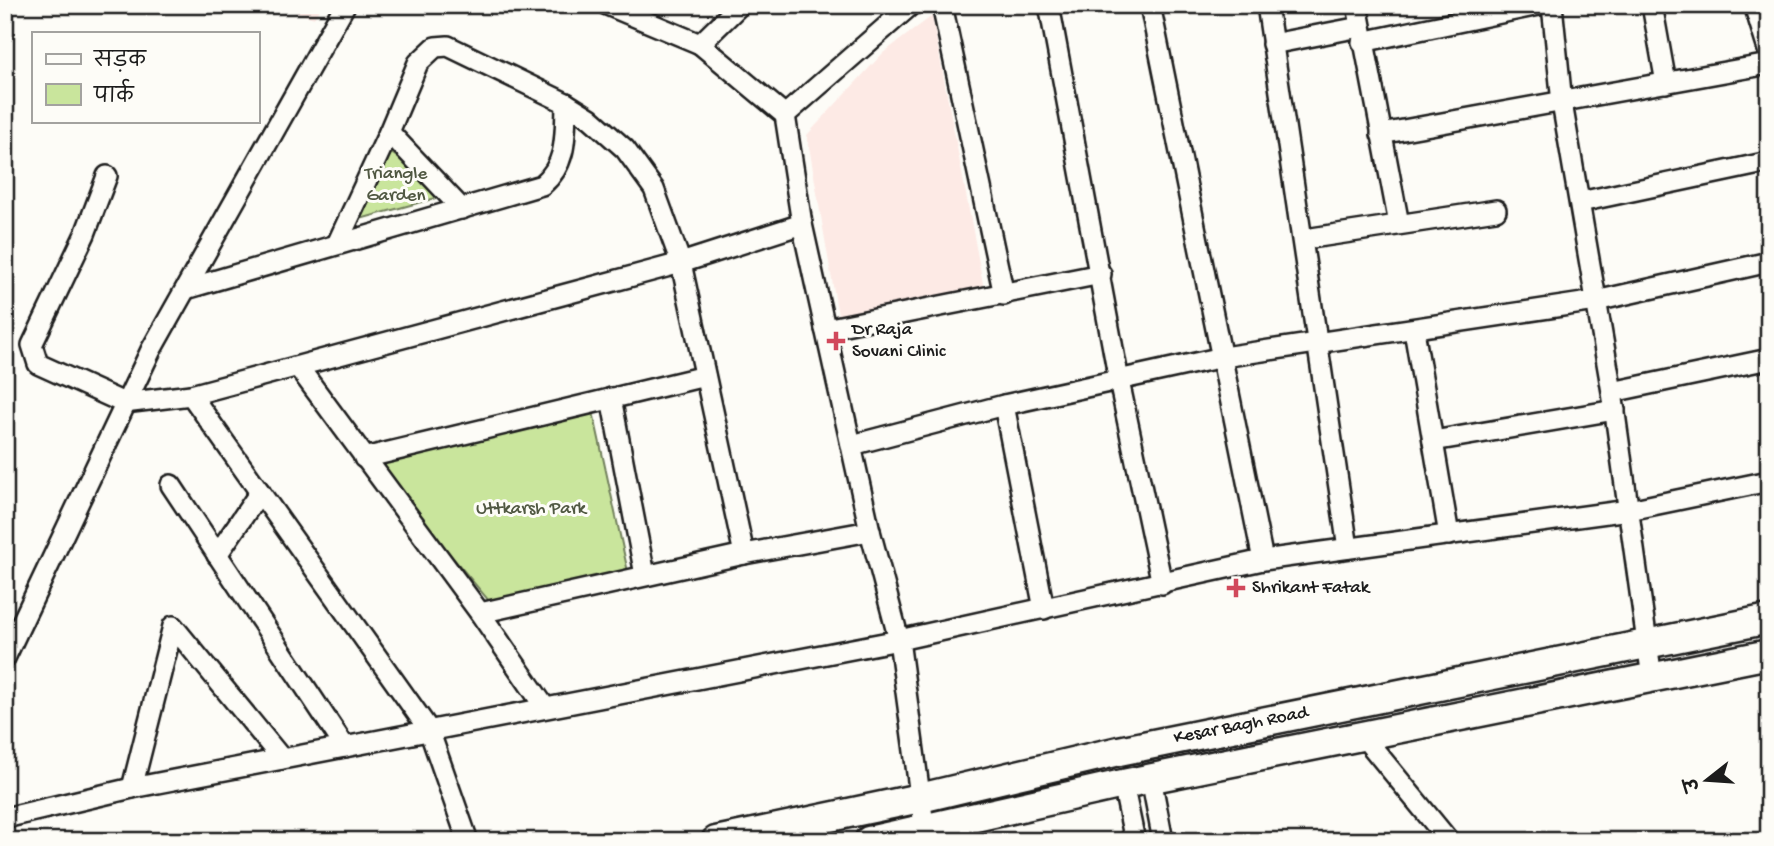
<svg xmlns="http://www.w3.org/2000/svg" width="1774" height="846" font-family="'Gochi Hand','Playpen Sans Deva',sans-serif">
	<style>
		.built { fill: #fdeae5 }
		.green { fill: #c9e59c; stroke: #72805c; stroke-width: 2 }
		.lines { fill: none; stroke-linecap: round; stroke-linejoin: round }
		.minor-casing { stroke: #1c1c1c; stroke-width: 24 }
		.secondary-casing { stroke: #1c1c1c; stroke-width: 33 }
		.minor { stroke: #fdfcf7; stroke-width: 19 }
		.secondary { stroke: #fdfcf7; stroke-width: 28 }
		.poi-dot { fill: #d1495b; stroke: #fdfcf7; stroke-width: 2.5 }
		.labels { text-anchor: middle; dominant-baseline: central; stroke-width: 6; stroke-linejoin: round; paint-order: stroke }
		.park-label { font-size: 19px; fill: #505842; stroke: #fdfcf7 }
		.poi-label { font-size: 19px; fill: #1c1c1c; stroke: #fdfcf7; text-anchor: start }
		.street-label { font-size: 19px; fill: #1c1c1c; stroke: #fdfcf7 }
	</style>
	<rect width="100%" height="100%" fill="#fdfcf7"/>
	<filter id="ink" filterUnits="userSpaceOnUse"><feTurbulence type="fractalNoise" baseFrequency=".0143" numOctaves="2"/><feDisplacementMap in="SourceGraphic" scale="14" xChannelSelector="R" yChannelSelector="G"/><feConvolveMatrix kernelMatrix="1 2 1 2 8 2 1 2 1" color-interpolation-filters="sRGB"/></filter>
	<g filter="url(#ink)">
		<!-- built -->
		<g class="built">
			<path d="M 275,5 L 323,5 L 314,18 Z"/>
			<path d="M 932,16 L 985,294 L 839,321 L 807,135 L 883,53 Z"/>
		</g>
		<!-- green -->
		<g class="green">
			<path d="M 387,150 L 450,194 L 353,221 Z"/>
			<path d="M 592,407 L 628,572 L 489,601 L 376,466 Z"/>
		</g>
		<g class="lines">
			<!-- minor casing -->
			<g class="minor-casing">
				<g id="minor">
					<path d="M 607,5 L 700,44 L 785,115 L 802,224 L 870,531 L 899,640 L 926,840"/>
					<path d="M 942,5 L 1004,295"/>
					<path d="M 1049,5 L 1119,381 L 1162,584"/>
					<path d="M 1150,5 L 1263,560"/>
					<path d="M 1267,5 L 1348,548"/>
					<path d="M 1357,5 L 1399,224"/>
					<path d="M 1552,5 L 1562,103 L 1612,392 L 1652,678"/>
					<path d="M 1652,5 L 1666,83"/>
					<path d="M 1754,5 L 1769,53"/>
					<path d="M 1362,42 L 1539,5"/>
					<path d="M 700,44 L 740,5"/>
					<path d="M 1272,44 L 1360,27"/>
					<path d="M 785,115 L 911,5"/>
					<path d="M 389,132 L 418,63 L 435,47 L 448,46 L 566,103 L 590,118 L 625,149 L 654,189 L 681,263 L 744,554"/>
					<path d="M 1381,134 L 1769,64"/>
					<path d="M 107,176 L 85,234 L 32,345 L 38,364 L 124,403 L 191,395 L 681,263 L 802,224"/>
					<path d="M 1580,202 L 1769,162"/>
					<path d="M 1305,239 L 1496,210"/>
					<path d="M 337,244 L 389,132 L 462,209"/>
					<path d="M 186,289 L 542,185 C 568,163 565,135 566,103"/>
					<path d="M 825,329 L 1101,274"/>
					<path d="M 1414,330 L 1449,535"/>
					<path d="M 299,368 L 480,613 L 544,706"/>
					<path d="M 1612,392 L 1769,359"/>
					<path d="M 191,395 L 429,730 L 468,841"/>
					<path d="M 611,398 L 645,575"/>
					<path d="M 1004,405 L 1044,609"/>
					<path d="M 1433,441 L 1615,410"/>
					<path d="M 852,445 L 1004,405 L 1223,357 L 1596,301 L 1769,262"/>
					<path d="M 364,458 L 705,376"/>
					<path d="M 171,485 L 345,747"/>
					<path d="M 217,555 L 260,492"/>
					<path d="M 480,613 L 744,554 L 870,531"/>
					<path d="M 5,658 L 151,350 L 345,5"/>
					<path d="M 1363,736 L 1449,841"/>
					<path d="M 1151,778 L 1163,841"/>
					<path d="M 1123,784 L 1135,841"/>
					<path d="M 132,788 L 173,626 L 282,759"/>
					<path d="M 5,818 L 132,788 L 899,640 L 1263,560 L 1629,510 L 1769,481"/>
				</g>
			</g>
			<!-- secondary casing -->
			<g class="secondary-casing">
				<g id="secondary">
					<path d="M 716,841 L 920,798 L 1119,751 L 1769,619"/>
					<path d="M 869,841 L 1123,784 L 1769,654"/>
				</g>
			</g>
			<!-- minor -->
			<use href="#minor" class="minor"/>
			<!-- secondary -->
			<use href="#secondary" class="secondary"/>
		</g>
	</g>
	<!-- markers -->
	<g class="poi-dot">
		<path d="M832.5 330.5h7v7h7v7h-7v7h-7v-7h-7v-7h7z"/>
		<path d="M1232.5 577.5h7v7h7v7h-7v7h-7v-7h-7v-7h7z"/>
	</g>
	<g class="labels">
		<!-- park labels -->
		<g class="park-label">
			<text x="396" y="174">Triangle<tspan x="396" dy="22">Garden</tspan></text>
			<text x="531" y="509">Uttkarsh Park</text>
		</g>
		<!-- poi labels -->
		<g class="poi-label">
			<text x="852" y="330">Dr Raja<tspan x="852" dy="22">Sovani Clinic</tspan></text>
			<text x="1252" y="588">Shrikant Fatak</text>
		</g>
		<!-- street labels -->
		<g class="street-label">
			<text transform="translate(1241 726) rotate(-11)">Kesar Bagh Road</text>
		</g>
	</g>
	<!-- margin -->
	<rect width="1774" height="846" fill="none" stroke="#fdfcf7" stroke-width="28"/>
	<rect x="14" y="14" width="1746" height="818" fill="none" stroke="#1c1c1c" stroke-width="2.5" filter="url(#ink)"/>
	<!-- legend -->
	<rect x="32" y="32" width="228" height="91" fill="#fdfcf7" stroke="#a3a29f" stroke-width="2"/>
	<rect x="46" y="54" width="35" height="10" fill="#fdfcf7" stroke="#a3a29f" stroke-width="2"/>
	<text x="94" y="66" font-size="21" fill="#1c1c1c">सड़क</text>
	<rect x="46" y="84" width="35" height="21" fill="#c9e59c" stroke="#a3a29f" stroke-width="2"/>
	<text x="94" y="102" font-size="21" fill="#1c1c1c">पार्क</text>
	<!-- north arrow -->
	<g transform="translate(1707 780) rotate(253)" stroke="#fdfcf7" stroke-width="5" paint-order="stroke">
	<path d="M0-5L12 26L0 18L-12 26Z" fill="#1c1c1c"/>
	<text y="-10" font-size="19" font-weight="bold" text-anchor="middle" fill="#1c1c1c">उ</text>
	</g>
</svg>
